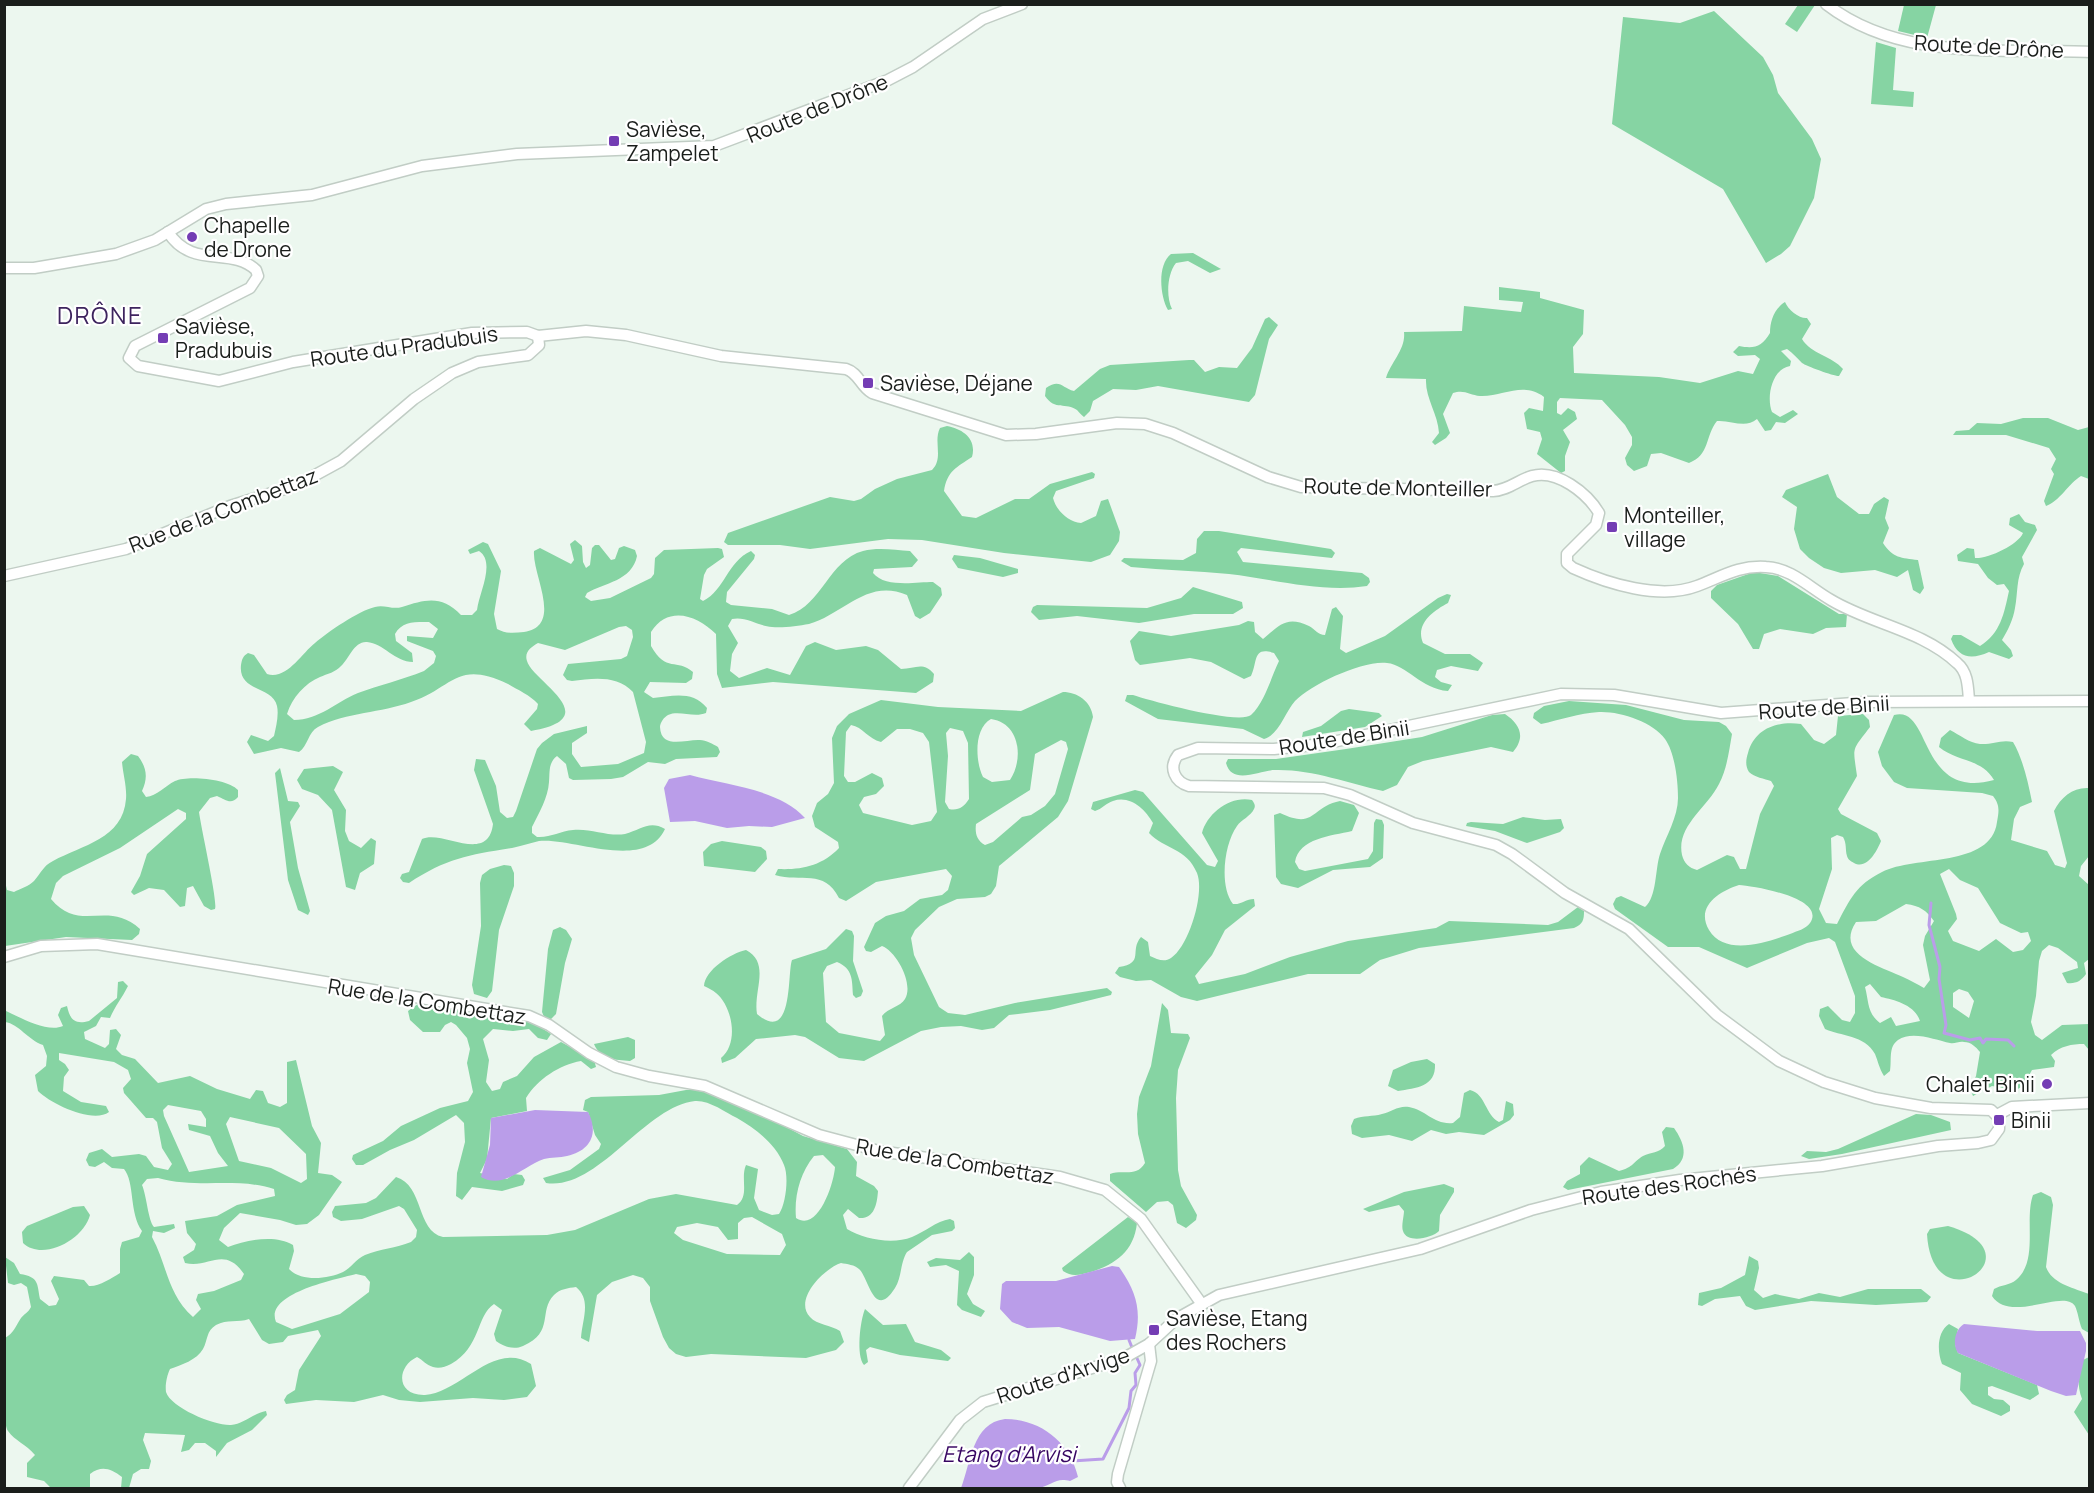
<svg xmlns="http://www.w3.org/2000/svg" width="2094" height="1493" font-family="Manrope,sans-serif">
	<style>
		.green { fill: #86d4a3; fill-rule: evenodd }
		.water { fill: #ba9de9 }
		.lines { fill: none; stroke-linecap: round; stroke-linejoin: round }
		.stream { stroke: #ba9de9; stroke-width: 3 }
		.tertiary-casing { stroke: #c1cdc5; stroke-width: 13 }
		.tertiary { stroke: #fff; stroke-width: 10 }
		.poi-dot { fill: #743db4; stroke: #fff; stroke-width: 2 }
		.labels { text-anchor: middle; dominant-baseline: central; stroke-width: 4.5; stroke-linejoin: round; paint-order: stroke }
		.street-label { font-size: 21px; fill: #1a1e1b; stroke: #fff }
		.poi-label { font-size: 21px; fill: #1a1e1b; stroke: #fff; text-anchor: start }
		.water-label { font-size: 22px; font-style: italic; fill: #370662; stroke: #fff }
		.quarter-label { font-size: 24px; letter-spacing: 1.5px; fill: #3d245e; stroke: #fff }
	</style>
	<rect width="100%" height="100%" fill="#ecf7ef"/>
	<!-- green -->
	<g class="green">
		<path d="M 1798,5 L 1815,5 L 1797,32 L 1785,24 Z"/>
		<path d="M 1904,5 L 1936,5 L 1927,38 L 1898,31 Z"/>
		<path d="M 1714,11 L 1763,57 L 1773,75 L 1778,93 L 1812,139 L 1821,159 L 1814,198 L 1790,246 L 1781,254 L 1766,263 L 1723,189 L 1612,124 L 1623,17 L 1680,23 Z"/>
		<path d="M 1876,42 L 1896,48 L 1893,90 L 1914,92 L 1913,107 L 1871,104 Z"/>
		<path d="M 1193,253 L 1221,269 L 1210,273 L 1188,261 L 1176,263 C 1167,274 1166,297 1172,309 L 1168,310 C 1160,296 1157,265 1171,254 Z"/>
		<path d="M 1499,287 L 1540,292 L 1540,298 L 1584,310 L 1583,334 L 1573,347 L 1574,373 L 1659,377 L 1700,383 L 1738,371 L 1753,374 L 1760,359 L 1755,355 L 1738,356 L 1733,352 L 1739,346 C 1754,349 1762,347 1770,333 C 1770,321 1774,309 1785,302 C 1788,310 1800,319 1807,318 L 1811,324 L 1802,339 C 1811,354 1832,356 1843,369 L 1839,376 C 1836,377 1806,366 1802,363 C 1797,358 1793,353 1787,349 L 1781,351 L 1791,361 L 1790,366 C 1772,369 1766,397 1772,412 L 1780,417 L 1793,410 L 1798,414 L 1785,423 L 1776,422 L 1771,430 L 1765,431 L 1757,419 C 1745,429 1732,420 1717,421 C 1705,436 1710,455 1689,463 L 1661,453 L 1651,454 L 1647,466 L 1634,471 L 1627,465 L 1625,458 L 1632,445 L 1632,437 L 1625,425 L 1602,400 L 1560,398 L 1557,402 L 1557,413 L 1561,415 L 1568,408 L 1575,412 L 1577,419 L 1563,430 L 1570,442 L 1565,456 L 1565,471 L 1561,473 L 1537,454 L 1542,439 L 1540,432 L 1527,429 L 1524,413 L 1529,408 L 1543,411 L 1544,397 C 1523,381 1503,397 1480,396 C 1470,395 1464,389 1453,393 L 1443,414 L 1450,433 L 1446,438 L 1435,445 L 1432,442 L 1439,433 C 1438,414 1425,398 1426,379 L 1386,378 C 1391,362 1406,349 1404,332 L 1462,331 L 1464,306 L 1521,312 L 1523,302 L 1499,300 Z"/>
		<path d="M 1269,317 L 1278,325 L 1269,339 L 1255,395 L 1249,402 L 1158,386 L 1136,390 L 1113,389 L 1093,401 L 1090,411 L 1084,417 C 1081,415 1079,412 1077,410 C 1066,402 1055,411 1045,396 L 1046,388 C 1060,378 1062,388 1074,391 L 1100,369 L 1110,365 L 1189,360 L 1194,360 L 1205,372 L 1219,367 L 1237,368 L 1252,348 L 1265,319 Z"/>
		<path d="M 2023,418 L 2048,418 L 2078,430 L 2089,427 L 2089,479 L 2081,476 C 2069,483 2059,502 2046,506 L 2044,501 L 2054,474 L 2051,469 L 2056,459 L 2049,448 L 2006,435 L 1953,435 L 1956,431 L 1969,430 L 1977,423 L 2001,424 Z"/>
		<path d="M 947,426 C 963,429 977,439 972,457 C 957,467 947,471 944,491 L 962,516 L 976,518 L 1015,499 L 1029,499 L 1050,484 L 1092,472 L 1095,474 L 1094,478 L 1056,491 L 1053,498 C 1056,510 1068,522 1081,523 L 1096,516 L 1101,501 L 1108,499 L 1120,532 L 1119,541 L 1110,555 L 1091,562 L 1004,553 L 922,540 L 888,539 L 810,549 L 780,545 L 728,545 L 724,542 L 728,533 L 830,497 L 854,501 L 861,499 L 875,489 L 897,479 L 932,470 C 944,458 933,442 940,428 Z"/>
		<path d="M 1828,474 L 1837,497 L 1859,514 L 1869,514 L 1874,504 L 1884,497 L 1889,500 L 1885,518 L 1889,528 L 1883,543 C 1893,558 1901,558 1918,560 L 1924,588 L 1920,594 L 1913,590 L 1908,570 L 1897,577 L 1875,570 L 1841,573 L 1824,568 L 1809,558 L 1800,549 L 1794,529 L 1797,507 L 1782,497 L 1786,490 Z"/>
		<path d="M 2019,514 L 2025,522 L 2035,525 L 2037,530 L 2022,557 L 2024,564 C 2016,578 2018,593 2015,608 C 2013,620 2008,630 2002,640 L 2011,650 L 2013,656 L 2009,659 L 1989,652 C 1971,660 1958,658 1951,639 L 1953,635 L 1961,635 L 1980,646 C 2001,633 2004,613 2009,591 L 2004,584 L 1997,585 L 1988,578 L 1978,564 L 1958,561 L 1957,555 L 1967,548 L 1974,549 L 1975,558 C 1988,559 2018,545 2023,533 L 2009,525 L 2010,518 Z"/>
		<path d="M 1204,531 L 1219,531 L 1331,549 L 1335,553 L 1332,558 L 1241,548 L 1237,552 L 1243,562 L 1362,573 L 1369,578 L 1370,582 L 1367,586 C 1322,593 1273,579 1229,574 C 1196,571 1164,570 1131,567 L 1121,561 L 1124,558 L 1183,560 L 1196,553 L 1197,539 Z"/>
		<path d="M 575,540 L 582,546 L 583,562 L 586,568 L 590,565 L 592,548 L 595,545 L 599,545 L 611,560 L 615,559 L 619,548 L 624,546 L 635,550 L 637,556 C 632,581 604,583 587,593 L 585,597 L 591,601 L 610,598 L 651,578 L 654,574 L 655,558 L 664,550 L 718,548 L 722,549 L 724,557 L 707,569 L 704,575 L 700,599 L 703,601 C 725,590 727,562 751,551 L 755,555 L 754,559 L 727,592 L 726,602 L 731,605 L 772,609 L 789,615 C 822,605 829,560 863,551 C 878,547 895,550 910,551 L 918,560 L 912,567 L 874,569 L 873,573 C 885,588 916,582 933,582 L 941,588 L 942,595 L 930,613 L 920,619 L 915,616 L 907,595 C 867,578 844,614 809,624 C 798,626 783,628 772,627 C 758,626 746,616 732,619 L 728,626 L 738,643 L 732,654 L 730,671 L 739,678 L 767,668 L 790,675 L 806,646 L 815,642 L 836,650 L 866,646 L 878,650 L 901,669 C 915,669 923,661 934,674 L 933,682 L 916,693 L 773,682 L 722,688 L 717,674 L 716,634 C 697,615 668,605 651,632 L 651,646 C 666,673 677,658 693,672 L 692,679 L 686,683 L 650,682 L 644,692 L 653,698 C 672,696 693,690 707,708 L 706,713 C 694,718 679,710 668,715 C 664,717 660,723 660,727 C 661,750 686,739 700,740 C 706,740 713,744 718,747 L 720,752 L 717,757 L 676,759 L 665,764 L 648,762 L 623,777 L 611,779 L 573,780 L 569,778 L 566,764 L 557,756 C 548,763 550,772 549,782 C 548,798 539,813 532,827 L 532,833 L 537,837 C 550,838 560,831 573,830 C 590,828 609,837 625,834 C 641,830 649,820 665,829 C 645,872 572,837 539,841 C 530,843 522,846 512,848 C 469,855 447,858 409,883 L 403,882 L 400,878 L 402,874 L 409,872 L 422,839 C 442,829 488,865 493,824 L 474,770 L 476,759 L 485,760 L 496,786 L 500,812 L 507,818 L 513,817 L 516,811 L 537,749 L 542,743 L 554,734 L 587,726 L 587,733 L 572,743 L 572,754 L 581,767 L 618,764 L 644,753 L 646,742 L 633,692 C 617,675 594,678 572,681 L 567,680 L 563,675 L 568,664 L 621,659 L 627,656 L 633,637 L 632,630 L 626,626 L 619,627 L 565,650 L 538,643 C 531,647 524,652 527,661 C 532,681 608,718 531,731 L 524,724 L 537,709 L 538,704 C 530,695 518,690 508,684 C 456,659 453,688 411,702 C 381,713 347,712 318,727 C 308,732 308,746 299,752 L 281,748 L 254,754 L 247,742 L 251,735 L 268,741 L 274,736 C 276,727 279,715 277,706 C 273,686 238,692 241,665 C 242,659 243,656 248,653 L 254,655 L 267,674 C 287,680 301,654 315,643 C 328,632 358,611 375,607 C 384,604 392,610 402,607 C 426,599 442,595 461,615 L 472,615 L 477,610 C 479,593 496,562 479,551 L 470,554 L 468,550 L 483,542 L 488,544 L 501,571 L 494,614 L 497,629 C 506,634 514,633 524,632 C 564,626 532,575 534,551 L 540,548 L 571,564 L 574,560 L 570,544 ZM 429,622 L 438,629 L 433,638 L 407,636 L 407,641 L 433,651 L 436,656 L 434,663 L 424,671 C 402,680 379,685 358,693 C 336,702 319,720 294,720 L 287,714 C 292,698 305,683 320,677 C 327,674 336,672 341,666 C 349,659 354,641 367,642 C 383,643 395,662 413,662 L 412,653 L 396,641 L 395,634 C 402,621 415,622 429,622 Z"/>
		<path d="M 954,555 L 980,558 L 1018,569 L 1018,573 L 1003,577 L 958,568 L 952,559 Z"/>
		<path d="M 1754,572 L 1778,576 L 1839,614 L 1847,614 L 1846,627 L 1826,628 L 1813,634 L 1780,629 L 1764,634 L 1759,649 L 1753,649 L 1738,624 L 1711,598 L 1711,591 L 1717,585 Z"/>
		<path d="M 1193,587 L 1242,602 L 1243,608 L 1233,614 L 1194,614 L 1139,623 L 1077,616 L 1039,620 L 1031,612 L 1033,607 L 1037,605 L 1147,608 L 1181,598 Z"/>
		<path d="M 1447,594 L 1451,595 L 1448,603 C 1433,611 1415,624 1423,643 L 1445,654 L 1470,654 L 1483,663 L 1478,671 L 1451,666 L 1437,670 L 1435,677 L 1441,682 L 1452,685 L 1448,691 C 1421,689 1407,665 1387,663 C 1363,660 1312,684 1295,701 C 1285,712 1279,735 1264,739 L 1243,729 L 1158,719 L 1125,701 L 1127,695 L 1133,695 C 1151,701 1239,725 1251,715 C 1265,702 1271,677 1279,661 L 1274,653 C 1252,646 1258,662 1251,676 L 1244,679 L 1211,662 L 1190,658 L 1140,665 L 1135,660 L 1130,641 L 1139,631 L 1171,636 L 1239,625 L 1248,621 L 1254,622 L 1255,632 L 1263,639 C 1279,626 1286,615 1309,626 C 1315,629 1318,635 1325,635 L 1332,609 L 1336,607 L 1343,616 L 1340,649 L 1346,653 L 1385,636 L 1438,598 Z"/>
		<path d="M 1063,692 C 1077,692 1091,701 1093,717 L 1068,801 L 1058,817 L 999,866 L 996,886 L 991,894 L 985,897 L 957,899 L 939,907 L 915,930 L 911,938 L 914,955 L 939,1007 L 948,1013 L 965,1015 L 1015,1003 L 1107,988 L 1112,992 L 1111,995 L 1050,1010 L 1009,1015 L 994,1028 L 982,1030 L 961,1026 L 941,1027 L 921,1031 L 864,1061 L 839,1058 L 805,1037 L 795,1035 L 756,1039 L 735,1058 L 722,1063 L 721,1058 C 739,1044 733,1007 716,993 C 713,990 708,988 704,986 C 705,970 731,953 746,950 C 771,963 753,991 757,1014 C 794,1045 787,973 792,960 L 826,949 L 846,929 L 852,931 L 854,936 L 853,961 L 863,991 L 861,996 L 856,998 L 853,995 C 852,979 853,969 837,962 L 827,966 L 823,973 L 826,1022 L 839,1033 L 880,1041 L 885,1035 L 882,1016 C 888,1008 900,1007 905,999 C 914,984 897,952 882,946 L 871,952 L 866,951 L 864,947 L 875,923 L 886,916 L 904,911 L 920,899 L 942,895 L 948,890 L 952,876 L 946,869 L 876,882 L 846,901 L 839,898 C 824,868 801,883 775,875 L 778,869 C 801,870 822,866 839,848 L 838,842 L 815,827 L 812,816 L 817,803 L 828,794 L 834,783 L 832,738 L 837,726 L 849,714 L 881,700 L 938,707 L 1021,711 ZM 991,719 C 1020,723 1024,759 1010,780 L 992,782 L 983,777 C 975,761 974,728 991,719 ZM 851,725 C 863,727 868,739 881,742 L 897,729 L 910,729 L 923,733 L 929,742 L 937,812 L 931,821 L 912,825 L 863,813 L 859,805 L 864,797 L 876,794 L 884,786 L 882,778 L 872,773 L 855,782 L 848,782 L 844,776 L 846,732 ZM 950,728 L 963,731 L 968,743 L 969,799 C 964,807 958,811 949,809 L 945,802 L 948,756 L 946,733 ZM 1061,740 L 1066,742 L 1068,749 L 1055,794 L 1045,806 L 1031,815 L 1022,817 L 993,842 L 985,845 C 976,840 975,832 976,824 L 1030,790 L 1035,754 Z"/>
		<path d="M 1569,701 L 1626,705 L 1684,720 L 1719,722 L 1726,726 L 1732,734 C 1729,751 1727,769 1719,784 C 1707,808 1676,826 1682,855 C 1684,863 1689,868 1697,870 L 1727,855 L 1734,857 L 1740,869 L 1746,869 L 1760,814 L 1774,786 L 1771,781 C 1765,779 1754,777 1749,772 C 1745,766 1746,759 1748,753 C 1755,728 1777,721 1801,724 L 1814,740 L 1824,744 L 1836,735 L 1838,716 L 1863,714 L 1869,720 L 1870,727 C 1851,752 1853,746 1857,776 L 1838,809 L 1841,814 L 1877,833 L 1881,841 C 1877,851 1867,870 1854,863 C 1851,861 1848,860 1847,856 C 1845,849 1847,844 1843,837 L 1837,835 L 1831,838 L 1832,869 L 1819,909 L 1826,923 L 1837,924 C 1850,899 1856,885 1882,872 C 1915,855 1991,868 1997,822 C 1999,811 2000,805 1993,796 L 1982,793 L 1907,788 L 1894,782 L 1882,766 L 1878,752 L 1894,715 C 1932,704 1918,801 1994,780 C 1981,758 1957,762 1939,747 L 1941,738 L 1950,730 C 1960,735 1969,743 1980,744 C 1992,745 2001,739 2013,742 C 2023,759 2028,782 2032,802 L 2020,807 L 2014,819 L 2011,840 L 2047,851 L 2055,865 L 2065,868 L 2067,863 L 2054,811 C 2061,797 2073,787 2089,788 L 2089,856 L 2081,866 L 2079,876 L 2089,885 L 2089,959 L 2084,963 L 2086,974 C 2081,981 2076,984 2067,983 L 2062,973 L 2078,968 L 2077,962 L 2058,948 L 2049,945 L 2042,951 L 2039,961 L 2036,996 L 2031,1022 L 2035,1035 L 2042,1040 L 2062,1025 L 2089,1024 L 2089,1050 L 2084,1044 C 2072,1044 2060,1046 2051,1055 L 2055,1061 L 2054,1067 L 2032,1070 L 2023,1086 L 2016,1090 L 1992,1086 L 1973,1096 L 1970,1089 L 1976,1076 L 1980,1052 C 1976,1047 1971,1042 1964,1042 C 1959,1041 1955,1044 1950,1043 C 1936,1040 1912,1030 1898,1040 C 1888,1047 1892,1060 1890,1071 L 1884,1076 C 1879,1068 1878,1061 1875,1054 C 1865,1035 1840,1036 1825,1029 L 1819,1016 L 1820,1009 L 1828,1006 L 1842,1020 L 1850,1022 L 1855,1013 L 1855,996 L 1835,942 L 1829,938 L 1807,943 L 1747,968 L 1699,947 L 1668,947 L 1615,909 L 1613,904 L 1616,898 L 1621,896 L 1645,907 C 1657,897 1655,869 1660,854 C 1666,836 1678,817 1678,798 C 1678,781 1675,753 1665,739 C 1653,722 1620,711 1599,712 C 1579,713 1560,720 1541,724 L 1533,718 L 1534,713 L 1544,706 ZM 1949,869 L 1960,880 L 1978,888 L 2000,923 L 2021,933 L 2028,932 L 2031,941 L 2023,950 L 2013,952 L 1996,939 L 1979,951 L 1953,941 L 1948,931 L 1957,919 L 1956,914 L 1940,874 ZM 1739,885 C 1754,886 1827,898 1810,923 C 1806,929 1797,931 1790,934 C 1768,942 1725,957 1709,930 C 1695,906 1720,891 1739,885 ZM 1906,904 C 1920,906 1926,910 1934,921 L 1925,936 L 1923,945 L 1930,980 L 1924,988 C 1917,984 1910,980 1903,977 C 1883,967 1834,955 1856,922 L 1876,921 ZM 1870,984 L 1881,997 C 1895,1000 1915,1005 1920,1021 L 1896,1026 L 1891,1017 L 1880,1023 C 1867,1013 1869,1002 1865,987 ZM 1959,989 L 1968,992 L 1974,1001 L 1969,1018 L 1953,1007 L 1953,993 Z"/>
		<path d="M 1349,709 L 1379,713 L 1382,716 L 1365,727 L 1302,737 L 1303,732 L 1321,726 L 1341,711 Z"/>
		<path d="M 1505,714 C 1520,724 1526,737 1513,752 L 1491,747 L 1423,761 L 1408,767 L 1397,785 L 1383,791 C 1348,783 1311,769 1275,770 C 1260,770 1232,786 1226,763 L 1228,759 L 1276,759 L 1346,749 L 1422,737 L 1492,715 Z"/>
		<path d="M 131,754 L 138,756 C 147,768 148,778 142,791 L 146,797 C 157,796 165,786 175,781 C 188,775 228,779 238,790 L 238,797 C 231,805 226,800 217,796 L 210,798 L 199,812 C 201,828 218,902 215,909 L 211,910 L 204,906 L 193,886 L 187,888 L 185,906 L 180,907 L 164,890 L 149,888 L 134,895 L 131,892 L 140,876 L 147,854 L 186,819 L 186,813 L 178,809 L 120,848 L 63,876 L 56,883 L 51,899 C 80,934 107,899 140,929 L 139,934 L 132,940 L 66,937 L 5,946 L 4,877 L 7,890 L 14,892 C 20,889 29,886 34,881 C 41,873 43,866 53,861 C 82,845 123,839 126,799 C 127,787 123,774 122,762 Z"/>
		<path d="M 333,766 L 343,772 L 334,790 L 346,810 L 345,831 L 349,841 L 361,848 L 371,838 L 376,841 L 374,864 L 360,873 L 355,890 L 346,887 L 332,810 L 318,795 L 302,789 L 297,780 L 304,769 Z"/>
		<path d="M 280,768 L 288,801 L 298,802 L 300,806 L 290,822 L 298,868 L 310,911 L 308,915 L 298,910 L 288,880 L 275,773 Z"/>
		<path d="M 1135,790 L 1143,792 L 1207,865 L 1215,867 L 1218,861 L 1202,833 C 1207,813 1231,795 1252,800 C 1254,803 1256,805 1254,809 C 1251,816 1241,820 1237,826 C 1224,844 1219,886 1233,904 C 1241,905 1246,899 1254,899 L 1255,906 L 1225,930 L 1212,955 L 1195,976 L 1199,984 L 1245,974 L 1290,957 L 1348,941 L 1436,928 L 1449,921 L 1548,925 L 1558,922 L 1578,907 L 1584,911 C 1584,920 1583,924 1574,928 L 1419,948 L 1380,960 L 1360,974 L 1308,974 L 1197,1001 L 1181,997 L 1151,980 L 1136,981 L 1120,977 L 1115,973 L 1119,967 C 1145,963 1129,951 1141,937 L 1148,942 L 1150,956 C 1157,959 1164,963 1171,958 C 1189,946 1205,893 1197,873 C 1186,847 1165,850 1149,833 L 1153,823 C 1145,809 1130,795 1113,801 C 1106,803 1102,809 1095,811 L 1091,809 L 1093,802 Z"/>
		<path d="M 1340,801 L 1354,805 L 1359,813 L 1352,831 C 1331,836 1299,838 1295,862 L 1299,869 L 1305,871 L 1368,859 L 1373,851 L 1374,823 L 1376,819 L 1382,820 L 1384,825 L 1383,858 L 1370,867 L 1333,870 L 1298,888 L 1281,884 L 1276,877 L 1274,815 L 1280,813 C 1316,830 1310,807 1340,801 Z"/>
		<path d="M 1523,817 L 1545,820 L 1561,819 L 1564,828 L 1560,832 L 1527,843 L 1495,831 L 1466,826 L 1467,823 L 1471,822 L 1503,824 Z"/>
		<path d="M 722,841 L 761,847 L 766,851 L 767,859 L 755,872 L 704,866 L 703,852 L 711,844 Z"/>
		<path d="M 504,865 L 511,866 L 514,873 L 514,886 L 499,930 L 492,991 L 487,998 L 474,994 L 472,985 L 481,926 L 480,883 L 482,875 L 490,869 Z"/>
		<path d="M 560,927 L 566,930 L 572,939 L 565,963 L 556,1014 L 551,1019 L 545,1019 L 542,1012 L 548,949 L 553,930 Z"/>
		<path d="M 123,981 L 128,986 C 122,998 115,1006 110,1018 L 101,1017 L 96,1026 L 84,1032 L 85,1039 L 105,1048 L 109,1044 L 110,1030 L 116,1029 L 121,1035 L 116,1049 L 122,1055 L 135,1059 L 158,1083 L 190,1076 L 217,1089 L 250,1099 L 256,1090 L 263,1091 L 268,1103 L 280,1107 L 287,1103 L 287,1062 L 296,1060 L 312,1126 L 321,1143 L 318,1173 L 332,1175 L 342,1182 L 319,1215 L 307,1224 L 296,1225 L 280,1220 L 240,1213 L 224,1228 L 219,1240 L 228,1247 C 247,1240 275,1234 293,1245 L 294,1251 L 289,1269 C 301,1282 328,1279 343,1272 C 351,1268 356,1259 365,1255 C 380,1249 396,1248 411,1242 L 416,1237 L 417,1230 L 404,1209 L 399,1206 L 362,1219 L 341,1221 L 333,1217 L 332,1212 L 335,1206 L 366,1203 L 376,1198 L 396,1177 C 424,1185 416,1231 443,1237 L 547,1235 L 575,1230 L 649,1199 L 676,1194 L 737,1205 C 750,1196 740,1178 746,1165 L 758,1169 L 754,1198 L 759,1210 L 772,1215 L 779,1214 C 786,1204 789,1176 784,1165 C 776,1144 756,1129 737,1118 C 725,1112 709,1100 695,1101 C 645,1106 598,1191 546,1183 L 543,1178 L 570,1170 L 599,1149 L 601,1144 L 595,1135 L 588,1112 L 583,1110 L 585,1100 L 591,1097 L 659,1095 L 686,1090 L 708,1090 L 745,1105 L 803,1136 L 847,1149 L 857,1162 L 856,1176 L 874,1186 L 878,1191 C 877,1205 874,1219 859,1218 L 848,1209 L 843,1215 L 847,1229 C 864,1239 892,1245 912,1237 C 925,1232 936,1221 950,1219 L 954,1221 L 955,1228 L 952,1231 L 932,1235 L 907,1252 C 900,1263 902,1277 895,1288 C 874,1321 869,1278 859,1269 C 855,1265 847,1264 841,1263 C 825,1268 793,1299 810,1317 C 817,1325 831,1325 840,1331 L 844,1342 L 836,1350 L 806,1358 L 711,1354 L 686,1357 L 676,1354 L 669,1348 L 663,1337 L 650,1301 L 650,1287 L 643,1278 L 633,1275 L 612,1282 L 597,1295 L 589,1342 L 581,1338 C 582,1320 592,1300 576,1287 C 568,1288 560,1289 554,1295 C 538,1311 555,1332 523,1346 C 514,1350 504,1347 496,1341 L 494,1334 L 502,1310 L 494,1304 C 476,1316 481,1347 451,1364 C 445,1367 439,1369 433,1367 C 426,1365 423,1360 417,1357 C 396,1367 396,1396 425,1395 C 460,1393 494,1340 531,1364 L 536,1386 L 527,1397 L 504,1400 L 473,1398 L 420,1402 L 399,1400 L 383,1395 L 354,1402 L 316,1400 L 286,1404 L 284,1400 L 287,1395 L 295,1390 L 299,1370 L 321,1336 L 318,1330 L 288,1336 L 283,1342 L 269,1344 L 262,1340 L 249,1319 C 238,1323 227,1319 216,1325 C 206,1331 208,1340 203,1349 C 197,1360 181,1365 170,1369 C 167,1375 165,1385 166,1392 C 171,1408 215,1426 231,1425 C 243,1424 254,1413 266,1411 L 267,1415 L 252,1430 L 227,1443 L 216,1457 L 216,1451 L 205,1443 L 195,1443 L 189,1450 L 181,1452 L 185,1435 L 145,1433 L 143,1440 L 151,1461 L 149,1469 L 141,1469 L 133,1474 L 129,1488 L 121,1488 L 122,1477 C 111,1469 102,1465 90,1474 L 90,1488 L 51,1488 L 44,1481 L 27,1477 L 27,1463 L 35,1455 C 26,1444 15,1441 8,1431 C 1,1421 5,1355 5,1338 C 14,1333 15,1327 21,1318 C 24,1314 28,1313 31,1307 L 27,1287 L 21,1283 L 14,1285 L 8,1283 L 5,1257 L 14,1263 L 20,1274 C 39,1277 37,1283 40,1299 L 49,1306 L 56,1305 L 59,1299 L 51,1281 L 54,1276 L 84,1280 L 89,1286 C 98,1287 112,1278 120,1273 L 120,1249 L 122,1242 L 139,1237 L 142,1231 C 129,1213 135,1182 124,1169 L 112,1168 L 104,1162 L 95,1167 L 89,1166 L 86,1160 L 89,1153 L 102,1149 L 112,1157 L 139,1154 L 146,1156 L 154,1167 L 168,1170 L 172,1164 L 162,1148 L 157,1122 L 153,1118 L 146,1118 L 124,1093 L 123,1088 L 131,1079 L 128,1070 L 114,1062 L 59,1053 L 59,1060 L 65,1064 L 69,1070 L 64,1077 L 63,1091 L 81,1102 L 106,1106 L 109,1112 C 93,1124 51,1104 38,1091 L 35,1075 L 46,1066 L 47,1056 L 43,1045 C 28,1040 19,1024 5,1022 L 4,1010 C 19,1017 47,1033 63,1026 L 58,1015 L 61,1008 L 67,1006 C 70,1019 74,1025 89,1021 L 117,998 L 118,982 ZM 168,1105 L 201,1111 L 206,1119 L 206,1127 L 188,1124 L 189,1130 L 210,1136 L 218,1153 L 228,1166 L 189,1172 L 164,1116 L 163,1110 ZM 230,1117 L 279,1128 L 306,1154 L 307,1179 L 301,1183 L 271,1168 L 239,1161 L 226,1124 ZM 823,1155 L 835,1167 C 834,1183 818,1233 796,1218 C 794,1196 800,1173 814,1156 ZM 158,1178 C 197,1189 237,1177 274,1189 L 275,1196 L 237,1205 L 217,1216 L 185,1221 L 187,1233 L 196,1244 L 194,1250 L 183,1257 L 185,1263 C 209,1269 224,1245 244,1274 L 241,1280 L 214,1291 L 198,1294 L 196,1300 L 201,1309 L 193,1317 C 167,1294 167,1264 152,1237 L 153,1231 L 164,1233 L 175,1228 L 174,1224 L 154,1227 C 148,1220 147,1197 142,1185 L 147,1179 ZM 752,1217 L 782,1234 L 786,1245 L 780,1255 L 727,1254 L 683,1240 L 674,1233 L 677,1227 L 697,1223 L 718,1227 L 728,1240 L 738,1239 L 738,1223 L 744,1218 ZM 356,1274 L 365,1276 L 370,1282 L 369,1292 L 340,1314 L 292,1329 L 276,1322 C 264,1293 338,1279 356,1274 Z"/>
		<path d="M 1162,1003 L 1168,1010 L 1171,1033 L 1188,1034 L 1190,1038 L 1178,1070 L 1176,1098 L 1178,1170 L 1181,1186 L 1197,1215 L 1196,1220 L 1186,1228 L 1177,1223 L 1173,1205 L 1168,1201 L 1157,1202 L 1146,1212 L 1110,1181 L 1110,1174 C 1123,1169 1136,1178 1145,1163 L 1138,1134 L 1137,1114 L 1139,1097 L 1151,1066 Z"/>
		<path d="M 418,1004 L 529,1020 L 551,1034 L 547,1040 L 538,1038 L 529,1029 L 513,1031 L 493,1029 L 483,1039 L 489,1060 L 486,1082 L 492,1091 L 500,1089 L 503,1082 L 517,1076 L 534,1057 L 561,1042 L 594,1060 L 596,1067 L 591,1069 L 581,1061 C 559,1065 538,1079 526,1098 L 527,1111 L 491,1118 L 487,1159 L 480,1173 L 507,1179 L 514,1174 L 522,1175 L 525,1180 L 523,1185 L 502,1191 L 472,1187 L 462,1200 L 456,1196 L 457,1173 L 465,1142 L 464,1123 L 456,1115 L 414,1140 L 390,1150 L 363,1165 L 356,1165 L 352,1159 L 353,1155 L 383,1141 L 401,1126 L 440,1108 L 468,1101 L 473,1092 L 467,1063 L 470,1049 L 467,1038 L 456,1025 L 451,1022 L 445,1025 L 440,1032 L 423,1032 L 410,1020 L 408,1011 Z"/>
		<path d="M 628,1037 L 635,1040 L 635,1058 L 630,1061 C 616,1060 600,1059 594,1044 L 599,1043 Z"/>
		<path d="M 1427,1059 L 1435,1064 C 1436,1087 1416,1088 1398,1091 L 1388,1086 L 1393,1070 L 1411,1062 Z"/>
		<path d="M 1470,1090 C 1486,1094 1485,1115 1499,1122 L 1503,1120 L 1506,1101 L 1513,1104 L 1514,1115 L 1510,1120 L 1484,1135 L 1459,1132 L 1446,1134 L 1431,1130 L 1412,1141 L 1389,1135 L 1362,1138 L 1352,1134 L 1351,1126 L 1354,1119 C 1364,1115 1372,1117 1382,1114 C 1391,1112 1399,1105 1409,1107 C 1426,1110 1434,1125 1453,1123 L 1460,1117 L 1464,1093 Z"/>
		<path d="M 1916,1114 L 1931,1115 L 1950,1122 L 1951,1130 L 1842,1154 L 1809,1159 L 1801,1156 L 1807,1151 L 1826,1152 L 1838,1149 Z"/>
		<path d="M 1666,1127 L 1674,1128 C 1684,1142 1690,1159 1673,1169 L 1568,1190 L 1563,1187 L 1567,1181 L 1580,1174 L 1580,1166 L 1589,1157 L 1619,1171 C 1634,1167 1633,1162 1643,1156 C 1651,1152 1659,1153 1665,1146 L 1662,1132 Z"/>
		<path d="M 1444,1184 L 1454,1188 L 1454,1192 L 1440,1215 L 1439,1231 C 1432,1238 1407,1244 1403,1231 C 1401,1226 1404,1216 1404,1211 L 1399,1205 L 1369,1212 L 1363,1209 L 1404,1192 Z"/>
		<path d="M 2041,1192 L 2051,1197 L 2053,1205 L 2046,1267 C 2052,1284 2074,1288 2089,1294 L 2089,1333 L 2082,1329 C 2079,1322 2078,1312 2075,1306 C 2064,1288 2010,1324 1992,1296 L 1994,1289 C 2001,1285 2010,1285 2016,1280 C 2039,1261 2024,1220 2033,1195 Z"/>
		<path d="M 84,1206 L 90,1215 C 84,1239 43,1262 23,1243 L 22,1232 L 27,1226 L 73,1207 Z"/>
		<path d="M 1128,1217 L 1137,1223 C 1134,1251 1116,1264 1091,1272 C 1081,1274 1073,1278 1063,1271 L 1062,1268 Z"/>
		<path d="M 1948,1226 C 2042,1253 1932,1327 1927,1234 L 1930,1229 Z"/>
		<path d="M 969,1252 L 974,1257 L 974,1275 L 967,1294 L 973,1304 L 985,1311 L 981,1317 L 962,1310 L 957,1305 L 959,1271 L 946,1265 L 930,1267 L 927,1262 L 936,1258 L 960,1260 Z"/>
		<path d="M 1749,1256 L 1758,1261 L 1759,1268 L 1754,1290 L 1763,1298 L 1775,1294 L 1799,1299 L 1819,1293 L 1840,1297 L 1868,1289 L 1921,1289 L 1931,1297 L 1927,1302 L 1876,1305 L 1811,1301 L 1755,1310 L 1746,1306 L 1740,1296 L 1715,1299 L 1702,1306 L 1698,1305 L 1699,1293 L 1721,1288 L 1745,1275 Z"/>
		<path d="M 865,1309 L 883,1325 L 906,1324 L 915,1342 L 941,1350 L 951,1358 L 948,1361 L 900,1355 L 870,1347 L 866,1350 L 868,1362 L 864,1365 C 856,1356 860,1321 865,1309 Z"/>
		<path d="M 1949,1324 L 1958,1329 L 1955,1344 L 1958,1353 L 2037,1385 L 2039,1394 L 2030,1400 L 1992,1386 L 1988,1387 L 1988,1395 L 1994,1399 L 2003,1400 L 2010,1406 L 2010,1411 L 2001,1416 L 1972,1404 L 1960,1390 L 1961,1373 L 1942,1364 C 1937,1351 1937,1332 1949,1324 Z"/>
		<path d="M 2089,1357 L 2089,1435 L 2074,1412 L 2082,1399 C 2077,1385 2078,1375 2083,1360 Z"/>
	</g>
	<!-- water -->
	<g class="water">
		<path d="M 690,775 C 726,785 779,789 805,818 L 772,827 L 749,826 L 727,828 L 695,821 L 670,822 L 664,788 L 669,779 Z"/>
		<path d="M 535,1110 L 588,1112 C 599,1133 591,1151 567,1156 C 560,1158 551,1157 544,1159 C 523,1166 504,1190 481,1177 L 490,1145 L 491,1118 Z"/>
		<path d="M 1112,1266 L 1119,1267 C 1136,1291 1142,1310 1135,1339 L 1110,1341 L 1059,1327 L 1027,1328 L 1012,1322 L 1000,1309 L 1002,1284 L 1006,1281 L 1056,1281 Z"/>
		<path d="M 1964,1324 L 2037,1331 L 2080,1331 L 2086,1343 L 2086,1351 L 2076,1395 L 2066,1396 L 2051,1391 L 1958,1353 C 1952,1345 1955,1329 1964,1324 Z"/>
		<path d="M 1005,1419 C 1040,1419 1070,1442 1078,1477 L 1070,1481 C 1056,1477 1052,1485 1039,1488 C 1025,1492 978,1489 961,1488 C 971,1463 972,1423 1005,1419 Z"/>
	</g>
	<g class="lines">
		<!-- stream -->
		<g class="stream">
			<path d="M 1931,903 L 1929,925 L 1940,967 L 1939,979 L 1946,1025 L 1944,1033 L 1970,1040 L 1980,1038 L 1983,1043 L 1986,1039 L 2008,1040 L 2014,1046"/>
			<path d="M 1129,1340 L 1133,1350"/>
			<path d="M 1072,1461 L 1103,1459 L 1129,1408 L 1131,1391 L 1136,1385 L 1135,1373 L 1140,1365 L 1136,1356"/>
		</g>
		<!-- tertiary casing -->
		<g class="tertiary-casing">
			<g id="tertiary">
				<path d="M 1826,4 C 1901,62 2001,48 2090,52"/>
				<path d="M 168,232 C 192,270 231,246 256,270 L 258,276 L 250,288 L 135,346 L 129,358 L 138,366 L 219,381 L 293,362 L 472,333 L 527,332 L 538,336 L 586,331 L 626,335 L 721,356 L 846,369 C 859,373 860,386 872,393 L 1006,435 L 1036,434 L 1117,423 L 1145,424 L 1173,433 L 1268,477 L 1301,487 L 1493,491 C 1509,490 1518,480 1532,476 C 1557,469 1587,493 1599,513 L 1596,525 L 1567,554 L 1567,563 L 1573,568 C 1608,584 1660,600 1697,586 C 1721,577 1739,565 1766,567 C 1791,568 1810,588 1831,600 C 1871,624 1922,630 1957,663 C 1968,672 1968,687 1969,701"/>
				<path d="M 4,268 L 34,268 L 116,254 L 155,240 L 206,209 L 226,204 L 312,195 L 422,166 L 517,154 L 714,146 L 888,80 L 913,67 L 983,19 L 1022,4"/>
				<path d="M 4,576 L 126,549 L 230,506 L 297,485 L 341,461 L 414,399 L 452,373 L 478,362 L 528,355 L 539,345 L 538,336"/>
				<path d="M 4,957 L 41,946 L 97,944 L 529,1016 L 549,1025 L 589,1053 L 616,1067 L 649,1076 L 705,1086 L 819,1135 L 879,1151 L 1060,1177 L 1105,1190 L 1141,1219 L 1201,1303"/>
				<path d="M 1997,1115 L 2012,1107 L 2090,1103"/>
				<path d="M 909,1488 L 960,1420 L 983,1402 L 1124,1358 L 1149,1344 L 1176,1319 L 1219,1295 L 1420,1249 L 1531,1210 L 1601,1192 L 1680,1180 L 1822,1166 L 1938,1146 L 1978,1143 L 1991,1140 L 1999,1129 L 1999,1118 L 1991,1110 L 1931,1108 L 1875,1098 L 1824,1082 L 1779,1061 L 1717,1015 L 1629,929 L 1565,893 L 1512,854 L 1496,845 L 1413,823 L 1350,795 L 1324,788 L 1189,786 C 1175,782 1168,768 1178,755 L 1198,748 L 1274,749 L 1323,744 L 1561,694 L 1614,695 L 1721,713 L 1866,702 L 2090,701"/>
				<path d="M 1120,1488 L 1117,1482 L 1118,1474 L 1151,1361 L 1149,1344"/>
			</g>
		</g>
		<!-- tertiary -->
		<use href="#tertiary" class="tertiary"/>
	</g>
	<!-- markers -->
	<g class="poi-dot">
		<rect x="608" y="135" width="12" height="12" rx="3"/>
		<circle cx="192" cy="237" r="6"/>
		<rect x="157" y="332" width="12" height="12" rx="3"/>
		<rect x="862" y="377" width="12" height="12" rx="3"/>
		<rect x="1606" y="521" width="12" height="12" rx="3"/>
		<circle cx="2047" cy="1084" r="6"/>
		<rect x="1993" y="1114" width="12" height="12" rx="3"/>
		<rect x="1148" y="1324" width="12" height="12" rx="3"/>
	</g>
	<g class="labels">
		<!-- street labels -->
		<g class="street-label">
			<text transform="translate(1989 46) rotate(3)">Route de Drône</text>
			<text transform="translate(817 108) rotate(-22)">Route de Drône</text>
			<text transform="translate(404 346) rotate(-8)">Route du Pradubuis</text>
			<text transform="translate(1398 487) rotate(1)">Route de Monteiller</text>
			<text transform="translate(223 510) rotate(-21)">Rue de la Combettaz</text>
			<text transform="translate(1824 707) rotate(-4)">Route de Binii</text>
			<text transform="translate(1344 737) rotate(-9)">Route de Binii</text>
			<text transform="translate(427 1001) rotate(9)">Rue de la Combettaz</text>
			<text transform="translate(955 1161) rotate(9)">Rue de la Combettaz</text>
			<text transform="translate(1669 1185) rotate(-8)">Route des Rochés</text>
			<text transform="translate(1063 1375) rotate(-18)">Route d'Arvige</text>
		</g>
		<!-- poi labels -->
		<g class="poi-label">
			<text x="626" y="129">Savièse,<tspan x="626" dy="24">Zampelet</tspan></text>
			<text x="204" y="225">Chapelle<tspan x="204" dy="24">de Drone</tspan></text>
			<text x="175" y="326">Savièse,<tspan x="175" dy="24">Pradubuis</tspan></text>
			<text x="880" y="383">Savièse, Déjane</text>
			<text x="1624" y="515">Monteiller,<tspan x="1624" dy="24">village</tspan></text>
			<text x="2035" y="1084" text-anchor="end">Chalet Binii</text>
			<text x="2011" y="1120">Binii</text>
			<text x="1166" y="1318">Savièse, Etang<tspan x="1166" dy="24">des Rochers</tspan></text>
		</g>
		<!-- water labels -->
		<g class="water-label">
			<text x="1009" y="1454">Etang d'Arvisi</text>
		</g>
		<!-- quarter labels -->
		<g class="quarter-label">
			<text x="100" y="314">DRÔNE</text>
		</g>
	</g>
	<!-- border -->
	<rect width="2094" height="1493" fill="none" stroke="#1a1e1b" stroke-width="12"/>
</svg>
